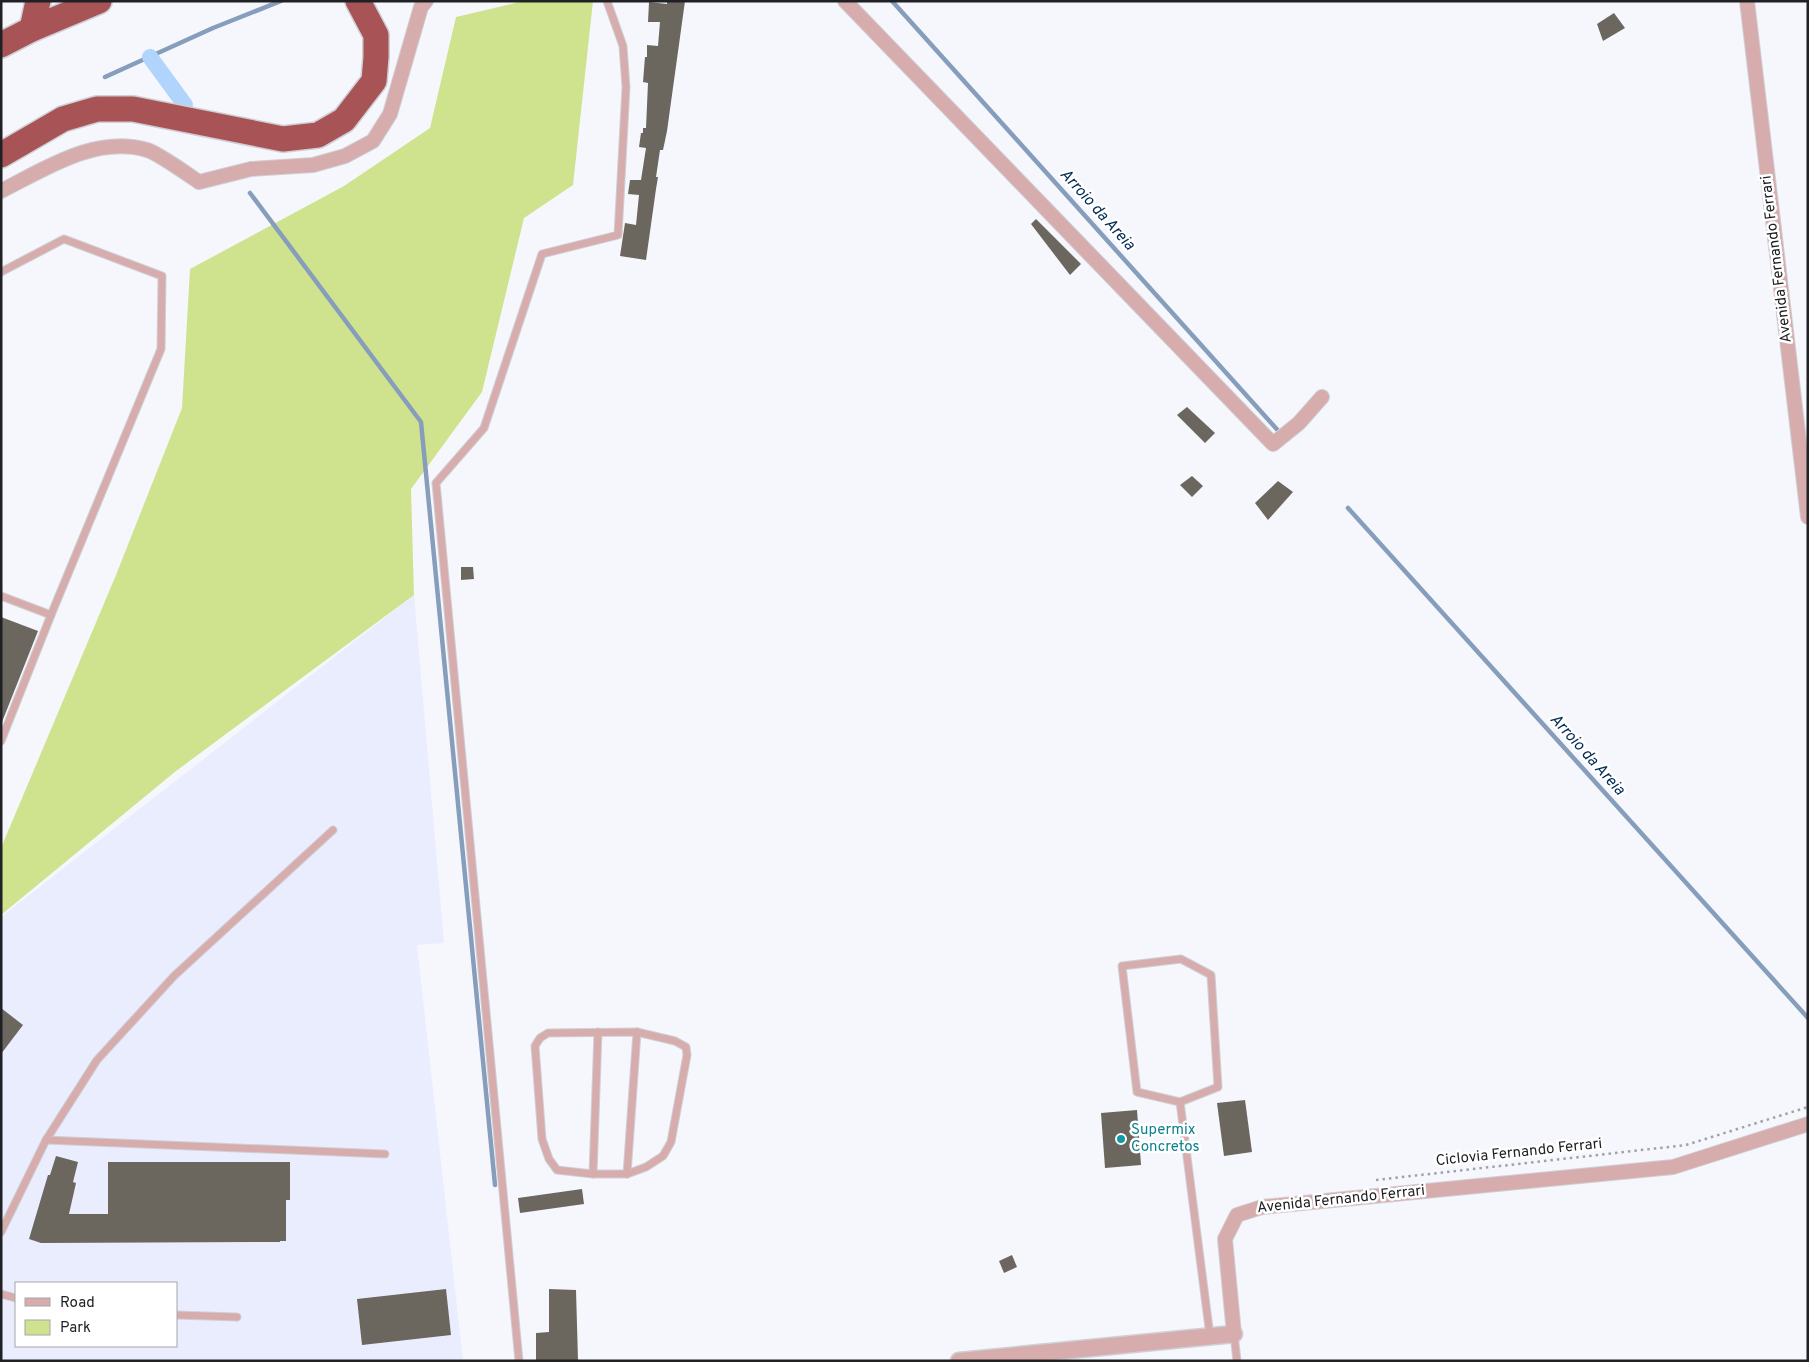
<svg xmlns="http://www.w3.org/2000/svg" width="1809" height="1362" font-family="Overpass,sans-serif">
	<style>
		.built { fill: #e9edfe; fill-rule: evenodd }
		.green { fill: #cfe38e }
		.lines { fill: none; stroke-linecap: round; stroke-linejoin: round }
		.stream { stroke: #869ebb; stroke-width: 4.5 }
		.canal { stroke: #b1d4fc; stroke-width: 16 }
		.building { fill: #6b665e }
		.service-casing { stroke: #cfd0d6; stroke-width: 9 }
		.minor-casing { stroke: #cfd0d6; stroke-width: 16 }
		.tertiary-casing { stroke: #cfd0d6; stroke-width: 19 }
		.motorway-casing { stroke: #cfd0d6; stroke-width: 28 }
		.path { stroke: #a1a2a7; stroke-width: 2.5; stroke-dasharray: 2.5 4; stroke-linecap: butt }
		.service { stroke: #d7acac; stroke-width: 7 }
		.minor { stroke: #d7acac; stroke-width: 14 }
		.tertiary { stroke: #d7acac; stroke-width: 16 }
		.motorway { stroke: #a85356; stroke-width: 25 }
		.culture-dot { fill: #0f9aa8; stroke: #fff; stroke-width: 2 }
		.labels { text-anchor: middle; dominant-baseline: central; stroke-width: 5; stroke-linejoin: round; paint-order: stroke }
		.street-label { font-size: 15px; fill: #202124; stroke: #fff }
		.culture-label { font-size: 15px; fill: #0d838f; stroke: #fff; text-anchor: start }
		.water-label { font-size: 16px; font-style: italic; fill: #012b53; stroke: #fff }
	</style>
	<rect width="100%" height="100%" fill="#f6f7fd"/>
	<!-- built -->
	<path class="built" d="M 414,595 L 444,943 L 417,945 L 463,1361 L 1,1361 L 1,917 ZM 16,1283 L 176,1283 L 176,1346 L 16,1346 Z"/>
	<!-- green -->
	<path class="green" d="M 524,1 L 593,1 L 573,185 L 524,218 L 482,392 L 411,489 L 414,595 L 176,771 L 1,915 L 1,848 L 116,575 L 182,408 L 190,269 L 344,186 L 430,128 L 456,17 Z"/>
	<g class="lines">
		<!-- stream -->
		<g class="stream">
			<path d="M 892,1 L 1282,435"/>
			<path d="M 105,77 L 213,28 L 281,1"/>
			<path d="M 250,193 L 421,422 L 495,1185"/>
			<path d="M 1348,508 L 1808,1018"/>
		</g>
		<!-- canal -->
		<path class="canal" d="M 150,57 L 185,105"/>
	</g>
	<!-- building -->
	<g class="building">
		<path d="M 667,1 L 685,1 L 667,131 L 663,150 L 660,150 L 656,177 L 658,177 L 656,189 L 646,260 L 620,256 L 625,223 L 636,225 L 639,195 L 628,194 L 630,180 L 641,180 L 646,148 L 639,147 L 641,133 L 643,133 L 643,128 L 646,128 L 648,83 L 643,82 L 645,57 L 647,57 L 647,45 L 658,46 L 660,22 L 648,22 L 649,2 L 667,4 Z"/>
		<path d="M 1614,13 L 1625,28 L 1603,41 L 1597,24 Z"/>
		<path d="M 1036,219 L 1081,264 L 1070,275 L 1031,224 Z"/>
		<path d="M 1187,407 L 1215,433 L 1205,443 L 1177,415 Z"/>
		<path d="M 1192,476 L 1203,486 L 1192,497 L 1180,485 Z"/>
		<path d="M 1278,481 L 1293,492 L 1268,520 L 1255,503 Z"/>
		<path d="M 461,567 L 473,567 L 474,579 L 461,580 Z"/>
		<path d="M 1,617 L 38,631 L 2,722 L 1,722 Z"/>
		<path d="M 1,1008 L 23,1025 L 1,1054 Z"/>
		<path d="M 1245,1100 L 1252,1152 L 1224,1156 L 1217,1103 Z"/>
		<path d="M 1137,1110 L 1141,1165 L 1105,1168 L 1101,1113 Z"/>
		<path d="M 56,1156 L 78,1162 L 73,1182 L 76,1183 L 69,1214 L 108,1214 L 108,1162 L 290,1162 L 290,1200 L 286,1200 L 286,1241 L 280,1241 L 280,1242 L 41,1243 L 29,1239 L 48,1175 L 50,1175 Z"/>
		<path d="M 582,1189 L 584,1204 L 520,1213 L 518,1198 Z"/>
		<path d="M 1012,1255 L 1017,1267 L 1004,1273 L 999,1261 Z"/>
		<path d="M 446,1289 L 451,1335 L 362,1345 L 357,1299 Z"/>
		<path d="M 549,1289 L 576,1290 L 578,1360 L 536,1361 L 536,1333 L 549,1332 Z"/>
	</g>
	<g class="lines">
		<!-- service casing -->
		<g class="service-casing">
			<g id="service">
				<path d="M 1,272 L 64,239 L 162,276 L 161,349 L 51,615 L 1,596"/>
				<path d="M 1,741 L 51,615"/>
				<path d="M 1181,959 L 1211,975 L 1218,1087 L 1180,1102 L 1137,1092 L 1122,966 Z"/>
				<path d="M 637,1032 L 675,1041 L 686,1047 L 687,1055 L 671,1142 L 663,1156 L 646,1167 L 627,1174 L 593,1174 L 557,1170 L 549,1159 L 542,1139 L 535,1046 L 540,1038 L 548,1033 Z"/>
				<path d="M 1180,1102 L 1210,1336"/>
				<path d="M 46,1140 L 385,1154"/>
				<path d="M 593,1174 L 598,1032"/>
				<path d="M 627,1174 L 637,1032"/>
				<path d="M 1,1232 L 46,1140 L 97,1060 L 174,976 L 333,830"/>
				<path d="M 1,1294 L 16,1298"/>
				<path d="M 176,1315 L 237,1317"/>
				<path d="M 1234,1334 L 1237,1361"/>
				<path d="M 519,1361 L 436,483 L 484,428 L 542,254 L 618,235 L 626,87 L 623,46 L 607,1"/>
			</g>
		</g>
		<!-- minor casing -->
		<g class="minor-casing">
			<g id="minor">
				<path d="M 845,1 L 1273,444 L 1299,423 L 1322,397"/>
				<path d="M 1747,1 L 1808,517"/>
				<path d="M 1,191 C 45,169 95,135 147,150 C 158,153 187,174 199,182 L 251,169 L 313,165 L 345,156 L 373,141 L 390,114 L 421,7 L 426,1"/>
				<path d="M 1234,1334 L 1225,1239 L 1237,1215 L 1262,1207 L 1673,1167 L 1808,1124"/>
			</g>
		</g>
		<!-- tertiary casing -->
		<g class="tertiary-casing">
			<path id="tertiary" d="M 959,1361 L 1234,1334"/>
		</g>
		<!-- motorway casing -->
		<g class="motorway-casing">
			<g id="motorway">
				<path d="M 32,29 L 38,1"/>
				<path d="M 1,45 L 32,29 L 99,1"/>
				<path d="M 1,155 L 63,119 L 97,109 L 133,109 L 283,139 L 318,135 L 344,120 L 374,81 L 376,57 L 376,35 L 358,1"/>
			</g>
		</g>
		<!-- path -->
		<path class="path" d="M 1376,1180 L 1686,1145 L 1808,1107"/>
		<!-- service -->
		<use href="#service" class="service"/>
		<!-- minor -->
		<use href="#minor" class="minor"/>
		<!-- tertiary -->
		<use href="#tertiary" class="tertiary"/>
		<!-- motorway -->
		<use href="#motorway" class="motorway"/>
	</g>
	<!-- markers -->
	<circle class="culture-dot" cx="1121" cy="1139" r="5"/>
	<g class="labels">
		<!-- street labels -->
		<g class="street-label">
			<text transform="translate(1777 259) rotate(-97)">Avenida Fernando Ferrari</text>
			<text transform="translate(1519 1153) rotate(-6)">Ciclovia Fernando Ferrari</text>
			<text transform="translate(1341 1200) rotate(-6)">Avenida Fernando Ferrari</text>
		</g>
		<!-- culture labels -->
		<g class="culture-label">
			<text x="1131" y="1130">Supermix<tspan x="1131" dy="17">Concretos</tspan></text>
		</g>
		<!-- water labels -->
		<g class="water-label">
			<text transform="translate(1097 210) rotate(48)">Arroio da Areia</text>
			<text transform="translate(1587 755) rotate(48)">Arroio da Areia</text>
		</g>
	</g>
	<!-- border -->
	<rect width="1809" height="1362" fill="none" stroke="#202124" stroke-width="5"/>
	<!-- legend -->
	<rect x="15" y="1282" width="162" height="65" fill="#ffffff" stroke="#a6a6a7"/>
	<rect x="25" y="1298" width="25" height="8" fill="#d7acac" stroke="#a6a6a7"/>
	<text x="60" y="1307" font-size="15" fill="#202124">Road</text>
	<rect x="25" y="1320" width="25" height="15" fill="#cfe38e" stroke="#a6a6a7"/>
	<text x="60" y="1332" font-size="15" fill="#202124">Park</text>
</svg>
